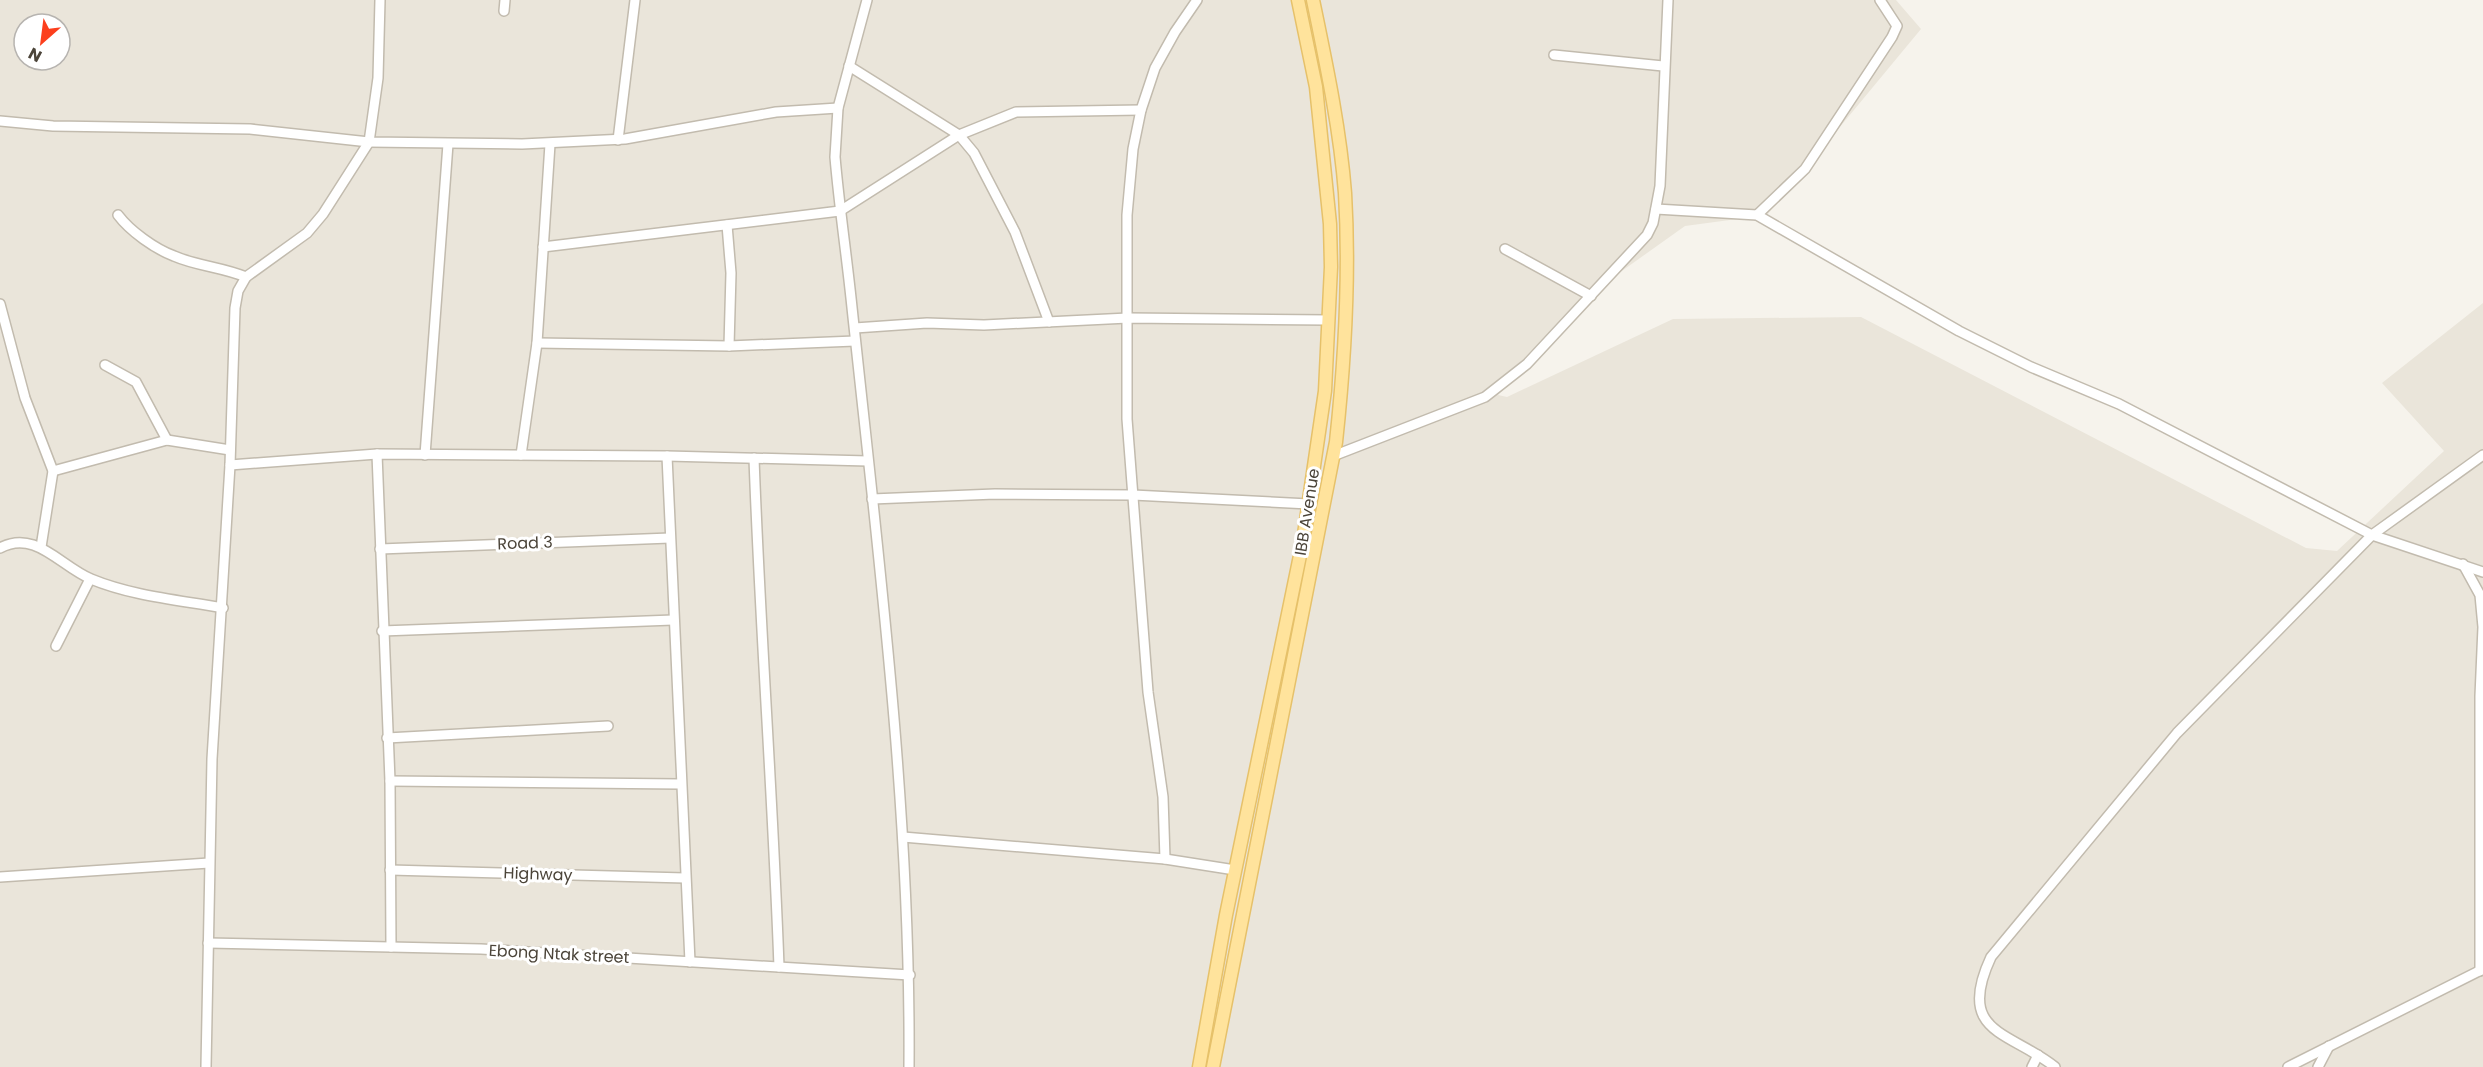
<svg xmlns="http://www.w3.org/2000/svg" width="2483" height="1067" font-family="Poppins,sans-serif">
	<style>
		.residential { fill: #eae5da; fill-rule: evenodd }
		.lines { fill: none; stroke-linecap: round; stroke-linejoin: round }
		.minor-casing { stroke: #c2bbae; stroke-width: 12 }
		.major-casing { stroke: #e6c16a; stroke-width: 15 }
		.minor { stroke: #fff; stroke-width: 9 }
		.major { stroke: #ffe39c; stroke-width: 12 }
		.labels { text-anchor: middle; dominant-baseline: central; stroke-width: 6; stroke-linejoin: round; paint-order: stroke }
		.street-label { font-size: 16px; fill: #4b4439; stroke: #fff }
	</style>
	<rect width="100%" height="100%" fill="#f6f3ec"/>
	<!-- residential -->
	<path class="residential" d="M 0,0 L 1896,0 L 1921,29 L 1767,215 L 1685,226 L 1619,273 L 1498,395 L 1507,397 L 1673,319 L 1861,317 L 2306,548 L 2337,551 L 2444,451 L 2382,383 L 2483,303 L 2483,1067 L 0,1067 ZM 24,24 L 60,24 L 60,60 L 24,60 Z"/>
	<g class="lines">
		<!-- minor casing -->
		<g class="minor-casing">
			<g id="minor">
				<path d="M 867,0 L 838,108 L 835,157 C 839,204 846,251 851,298 C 878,554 911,810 909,1067"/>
				<path d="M 504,11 L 505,0"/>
				<path d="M 1554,55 L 1663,66"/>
				<path d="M 849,66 L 959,135 L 974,153 L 1015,232 L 1049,322"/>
				<path d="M 0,121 L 53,126 L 250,129 L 369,142 L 522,144 L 625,139 L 776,112 L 838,108"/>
				<path d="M 618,140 L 635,0"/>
				<path d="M 1656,209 L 1757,215 L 1959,331 L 2031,367 L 2119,404 L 2372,535 L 2483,572"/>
				<path d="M 118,215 C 130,231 155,249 174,256 C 197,266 222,267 246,277"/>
				<path d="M 1757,215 L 1805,169 L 1892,37 L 1897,26 L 1880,0"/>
				<path d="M 727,225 L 731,273 L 729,346"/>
				<path d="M 543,247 L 840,211 L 959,135 L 1016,112 L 1141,110"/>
				<path d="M 1505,249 L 1591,296"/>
				<path d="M 0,304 L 25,398 L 53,471 L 41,547"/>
				<path d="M 855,328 L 927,323 L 984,325 L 1128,318 L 1329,320"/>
				<path d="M 537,343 L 729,346 L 855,341"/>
				<path d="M 105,365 L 136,382 L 167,440"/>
				<path d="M 377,454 L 390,781 L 391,947"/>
				<path d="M 425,455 L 448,144"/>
				<path d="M 521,455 L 537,343 L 550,144"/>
				<path d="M 667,456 L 690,962"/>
				<path d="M 1333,456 L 1485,397 L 1527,364 L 1647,235 L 1653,223 L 1660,186 L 1668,0"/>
				<path d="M 754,458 C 760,628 773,797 779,967"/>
				<path d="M 230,465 L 377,454 L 667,456 L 868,461"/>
				<path d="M 53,471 L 167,440 L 230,450"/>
				<path d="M 872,499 L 995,494 L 1133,495 L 1309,504"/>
				<path d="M 0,548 C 35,529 60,566 91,579 C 132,596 179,600 223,608"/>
				<path d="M 380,549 L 670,538"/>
				<path d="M 2463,564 L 2480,595 L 2483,627 L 2480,696 L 2480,971"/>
				<path d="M 382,631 L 673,620"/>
				<path d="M 56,646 L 90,579"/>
				<path d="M 387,738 L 608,726"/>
				<path d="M 390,781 L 680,784"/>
				<path d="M 903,837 L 1165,859 L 1235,870"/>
				<path d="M 1165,859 L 1163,797 L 1148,692 L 1127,419 L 1127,215 L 1133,149 L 1141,110 L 1155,68 L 1175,32 L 1197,0"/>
				<path d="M 390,870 L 685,878"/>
				<path d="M 0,877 L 209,863"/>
				<path d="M 208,943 L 481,949 L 910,975"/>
				<path d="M 206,1067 L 212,759 L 230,465 L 235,308 L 238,291 L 246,277 L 307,233 L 323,214 L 369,142 L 378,78 L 380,0"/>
				<path d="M 2032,1067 L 2038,1055"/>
				<path d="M 2055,1067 C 2010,1031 1955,1034 1991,957 L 2177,733 L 2372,535 L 2483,455"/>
				<path d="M 2288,1067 L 2483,969"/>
				<path d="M 2318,1067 L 2329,1046"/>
			</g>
		</g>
		<!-- major casing -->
		<g class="major-casing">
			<g id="major">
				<path d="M 1199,1067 L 1226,915 L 1303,541 L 1325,391 L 1331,267 L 1330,224 L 1316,87 L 1298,0"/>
				<path d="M 1213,1067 L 1336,442 C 1345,359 1350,277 1345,193 C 1340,128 1326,63 1313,0"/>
			</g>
		</g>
		<!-- minor -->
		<use href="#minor" class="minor"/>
		<!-- major -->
		<use href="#major" class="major"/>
	</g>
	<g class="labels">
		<!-- street labels -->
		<g class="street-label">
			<text transform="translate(1307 512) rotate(-81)">IBB Avenue</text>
			<text transform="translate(525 543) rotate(-2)">Road 3</text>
			<text transform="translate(538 874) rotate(2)">Highway</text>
			<text transform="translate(559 954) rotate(3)">Ebong Ntak street</text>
		</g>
	</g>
	<!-- north arrow -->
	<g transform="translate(42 42) rotate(208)"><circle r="28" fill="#ffffff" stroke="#b7b4b0" stroke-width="1.5"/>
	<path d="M0-4.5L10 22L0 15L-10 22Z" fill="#fc3f1d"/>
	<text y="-9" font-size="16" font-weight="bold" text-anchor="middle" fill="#4b4439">N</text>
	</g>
</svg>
